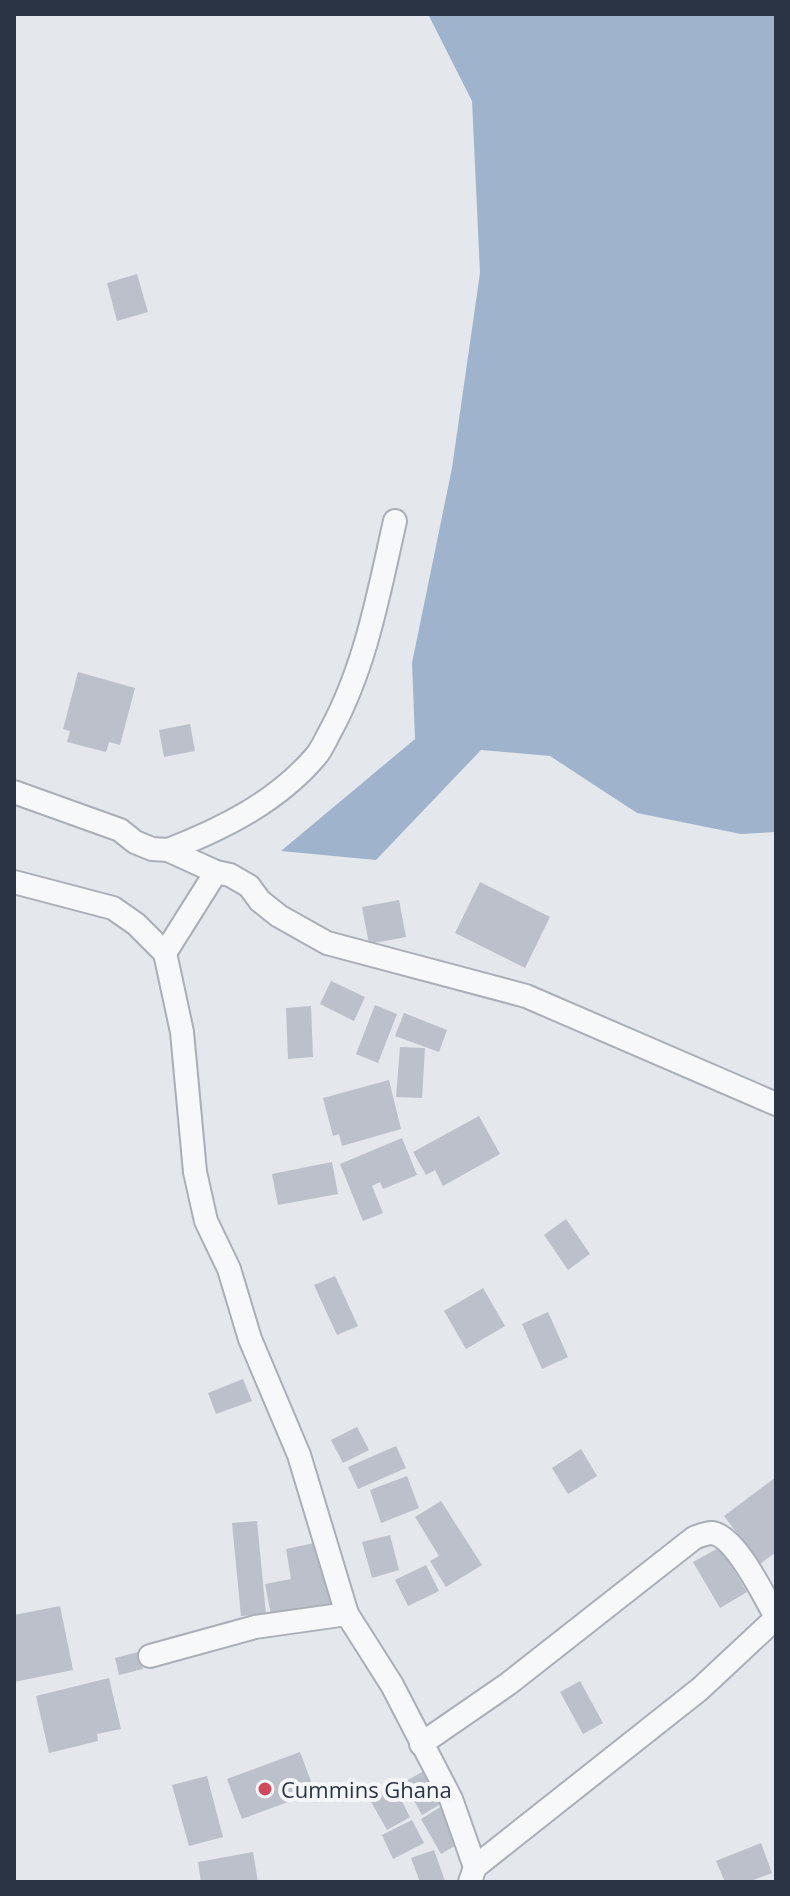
<svg xmlns="http://www.w3.org/2000/svg" width="790" height="1896" font-family="'Open Sans',sans-serif">
	<style>
		.water { fill: #9fb4cc }
		.building { fill: #bbc0ca }
		.lines { fill: none; stroke-linecap: round; stroke-linejoin: round }
		.street-casing { stroke: #a9aeb7; stroke-width: 26 }
		.street { stroke: #f7f8fa; stroke-width: 22 }
		.poi-dot { fill: #d1495b; stroke: #f4f6f9; stroke-width: 3 }
		.labels { text-anchor: middle; dominant-baseline: central; stroke-width: 8; stroke-linejoin: round; paint-order: stroke }
		.poi-label { font-size: 22px; fill: #2b3445; stroke: #f4f6f9; text-anchor: start }
	</style>
	<rect width="100%" height="100%" fill="#e4e7ec"/>
	<!-- water -->
	<path class="water" d="M 428,14 L 776,14 L 776,832 L 741,834 L 637,813 L 550,756 L 481,750 L 376,860 L 281,851 L 415,739 L 412,663 L 452,468 L 480,273 L 472,101 Z"/>
	<!-- building -->
	<g class="building">
		<path d="M 137,274 L 148,312 L 117,321 L 107,283 Z"/>
		<path d="M 78,672 L 135,688 L 120,745 L 109,742 L 106,752 L 67,742 L 70,731 L 63,729 Z"/>
		<path d="M 190,724 L 195,751 L 164,757 L 159,730 Z"/>
		<path d="M 480,882 L 550,917 L 525,968 L 455,933 Z"/>
		<path d="M 399,900 L 406,937 L 369,944 L 362,907 Z"/>
		<path d="M 331,981 L 365,997 L 354,1021 L 320,1004 Z"/>
		<path d="M 375,1005 L 397,1014 L 378,1063 L 356,1054 Z"/>
		<path d="M 311,1006 L 313,1057 L 288,1059 L 286,1008 Z"/>
		<path d="M 404,1013 L 447,1030 L 439,1052 L 395,1036 Z"/>
		<path d="M 400,1047 L 425,1048 L 422,1098 L 396,1097 Z"/>
		<path d="M 389,1080 L 401,1129 L 342,1146 L 339,1134 L 333,1136 L 323,1098 Z"/>
		<path d="M 479,1116 L 500,1154 L 443,1186 L 435,1170 L 426,1175 L 413,1152 Z"/>
		<path d="M 402,1138 L 417,1175 L 383,1189 L 380,1182 L 372,1186 L 383,1213 L 363,1221 L 340,1164 Z"/>
		<path d="M 332,1162 L 338,1194 L 278,1205 L 272,1174 Z"/>
		<path d="M 566,1219 L 590,1254 L 568,1270 L 544,1235 Z"/>
		<path d="M 335,1276 L 358,1326 L 337,1335 L 314,1285 Z"/>
		<path d="M 483,1288 L 505,1326 L 466,1349 L 444,1311 Z"/>
		<path d="M 548,1312 L 568,1357 L 542,1369 L 522,1324 Z"/>
		<path d="M 243,1379 L 252,1401 L 216,1414 L 208,1393 Z"/>
		<path d="M 357,1427 L 369,1450 L 343,1463 L 331,1440 Z"/>
		<path d="M 396,1446 L 406,1468 L 358,1489 L 348,1467 Z"/>
		<path d="M 581,1449 L 597,1476 L 568,1494 L 552,1468 Z"/>
		<path d="M 407,1476 L 419,1508 L 381,1523 L 370,1490 Z"/>
		<path d="M 776,1477 L 776,1552 L 760,1564 L 724,1516 Z"/>
		<path d="M 441,1501 L 482,1565 L 446,1587 L 430,1561 L 439,1556 L 415,1517 Z"/>
		<path d="M 257,1521 L 266,1614 L 241,1616 L 232,1523 Z"/>
		<path d="M 390,1535 L 399,1570 L 372,1578 L 362,1542 Z"/>
		<path d="M 324,1541 L 335,1603 L 271,1615 L 265,1584 L 291,1579 L 286,1549 Z"/>
		<path d="M 720,1547 L 747,1592 L 720,1608 L 693,1562 Z"/>
		<path d="M 426,1565 L 439,1591 L 408,1606 L 395,1580 Z"/>
		<path d="M 60,1606 L 73,1670 L 14,1682 L 14,1615 Z"/>
		<path d="M 138,1652 L 143,1669 L 119,1675 L 115,1658 Z"/>
		<path d="M 109,1678 L 121,1729 L 97,1734 L 98,1741 L 49,1753 L 36,1696 Z"/>
		<path d="M 580,1681 L 603,1723 L 583,1734 L 560,1692 Z"/>
		<path d="M 300,1752 L 315,1792 L 242,1819 L 227,1779 Z"/>
		<path d="M 426,1770 L 444,1802 L 422,1815 L 404,1782 Z"/>
		<path d="M 207,1776 L 223,1837 L 189,1846 L 172,1785 Z"/>
		<path d="M 394,1786 L 410,1817 L 387,1830 L 370,1800 Z"/>
		<path d="M 442,1806 L 463,1841 L 441,1854 L 421,1819 Z"/>
		<path d="M 412,1820 L 424,1843 L 393,1859 L 382,1835 Z"/>
		<path d="M 761,1843 L 772,1873 L 748,1882 L 725,1882 L 716,1861 Z"/>
		<path d="M 434,1850 L 445,1881 L 420,1882 L 411,1858 Z"/>
		<path d="M 253,1852 L 258,1882 L 201,1882 L 198,1862 Z"/>
	</g>
	<g class="lines">
		<!-- street casing -->
		<g class="street-casing">
			<g id="street">
				<path d="M 14,792 L 120,830 L 135,842 L 152,849 L 168,850 L 216,872 L 230,875 L 249,886 L 260,901 L 279,916 L 327,943 L 526,996 L 776,1104"/>
				<path d="M 168,850 C 222,829 277,802 316,756 C 322,749 326,739 331,730 C 366,665 379,592 395,521"/>
				<path d="M 14,882 L 113,908 L 136,924 L 165,953 L 182,1032 L 195,1172 L 206,1221 L 229,1269 L 250,1339 L 299,1455 L 347,1614 L 392,1685 L 451,1799 L 475,1867"/>
				<path d="M 165,953 L 216,872"/>
				<path d="M 150,1656 L 255,1627 L 347,1614"/>
				<path d="M 421,1744 L 508,1684 L 694,1538 C 699,1536 706,1533 712,1533 C 736,1536 764,1596 776,1617"/>
				<path d="M 470,1882 L 475,1867 L 700,1689 L 776,1618"/>
			</g>
		</g>
		<!-- street -->
		<use href="#street" class="street"/>
	</g>
	<!-- markers -->
	<circle class="poi-dot" cx="265" cy="1789" r="8"/>
	<g class="labels">
		<!-- poi labels -->
		<g class="poi-label">
			<text x="281" y="1789">Cummins Ghana</text>
		</g>
	</g>
	<!-- border -->
	<rect width="790" height="1896" fill="none" stroke="#2b3445" stroke-width="32"/>
</svg>
